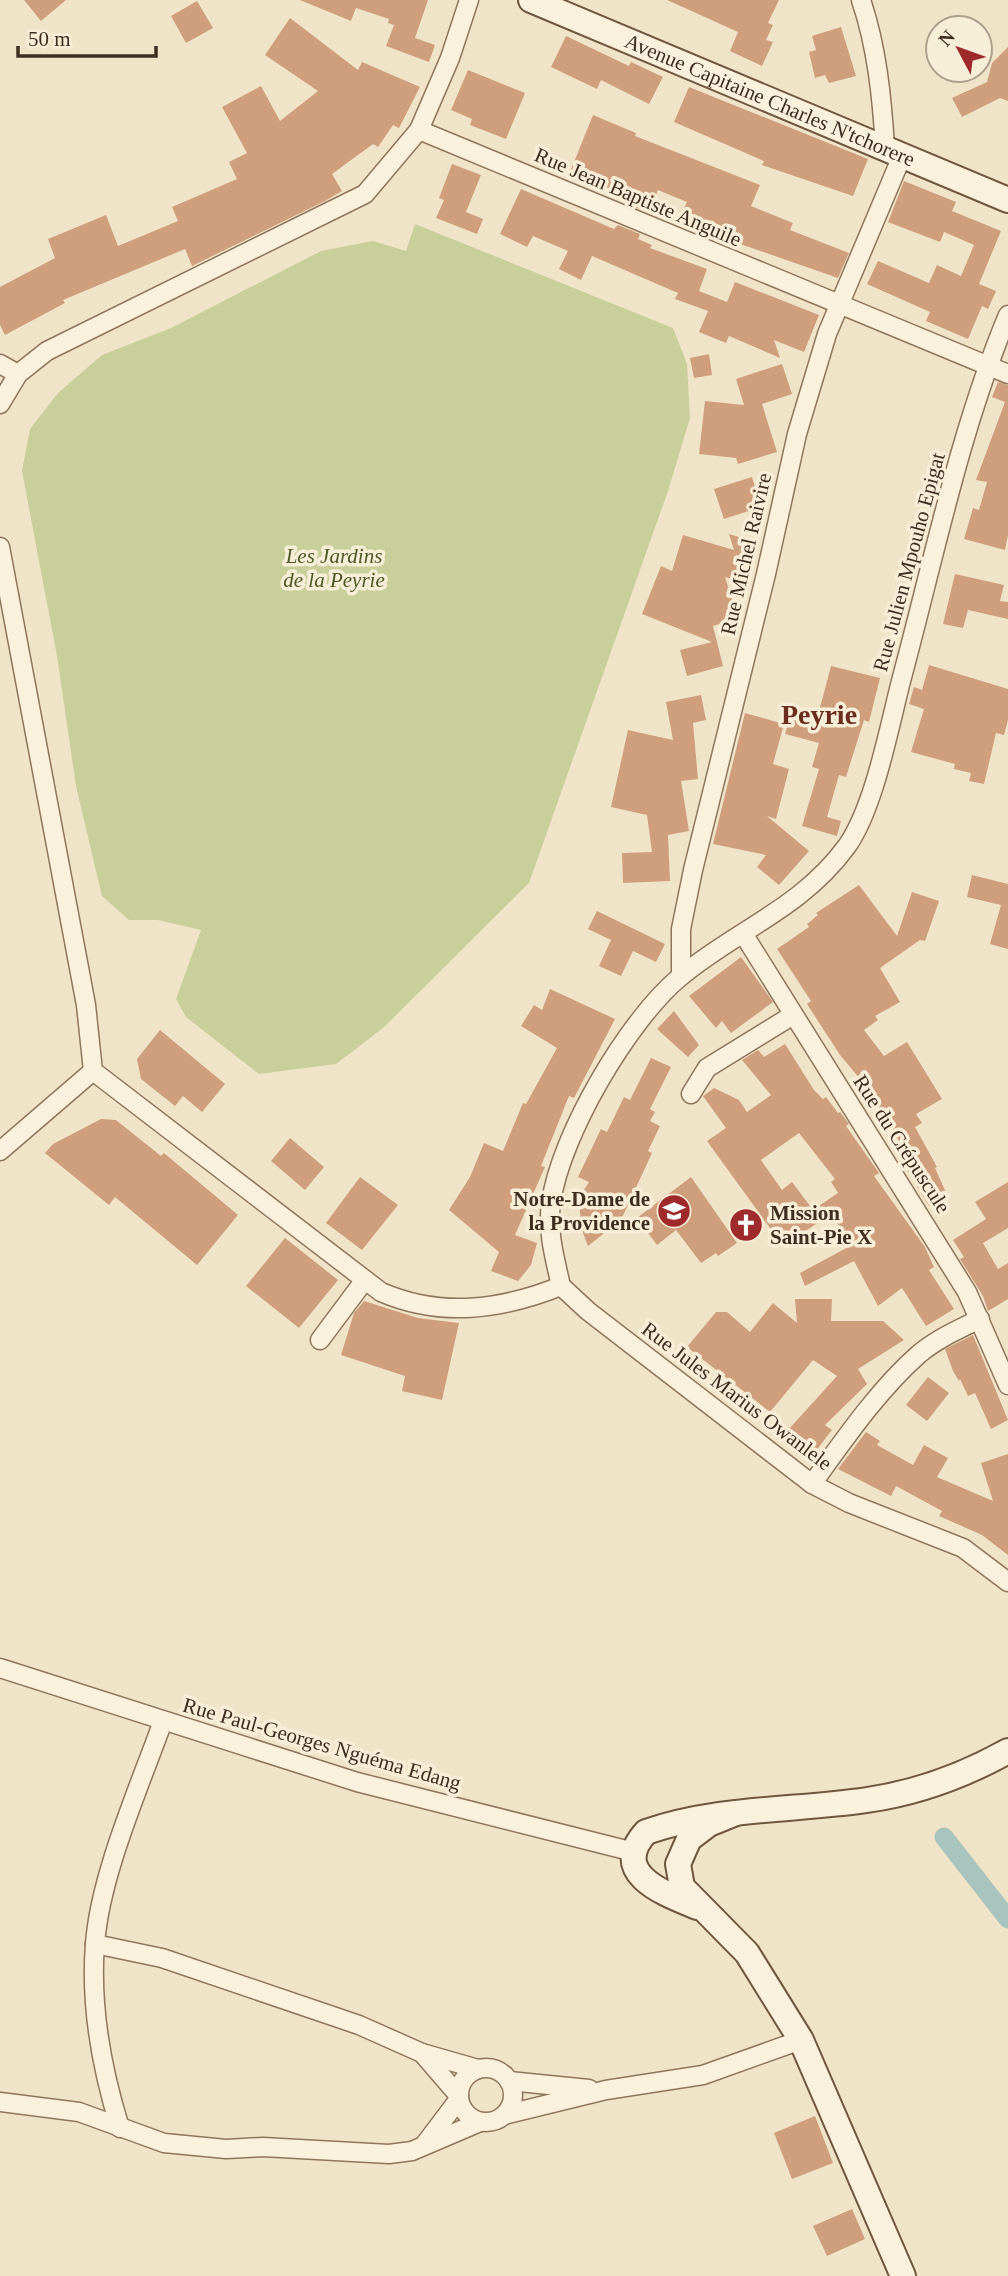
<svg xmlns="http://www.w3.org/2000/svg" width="1008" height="2276" font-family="'Times New Roman',serif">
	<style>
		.green { fill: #c9cf9b }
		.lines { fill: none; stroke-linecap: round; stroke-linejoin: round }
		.canal { stroke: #a9c4bc; stroke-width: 19 }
		.building { fill: #cf9f7d; fill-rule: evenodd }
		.minor-casing { stroke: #8d765c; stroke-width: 21 }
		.secondary-casing { stroke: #6f573f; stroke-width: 28 }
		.minor { stroke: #faf1dc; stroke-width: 18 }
		.secondary { stroke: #faf1dc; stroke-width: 24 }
		.labels { text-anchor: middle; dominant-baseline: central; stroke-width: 7; stroke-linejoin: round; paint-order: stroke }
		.street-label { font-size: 21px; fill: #3d2e20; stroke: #f7eed8 }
		.park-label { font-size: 21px; font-style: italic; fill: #4d5a26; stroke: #f7eed8 }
		.poi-label { font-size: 21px; font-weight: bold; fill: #3d2e20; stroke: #f7eed8; text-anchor: end }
		.district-label { font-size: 28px; font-weight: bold; fill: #6b2e1e; stroke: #f7eed8 }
	</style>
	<rect width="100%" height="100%" fill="#f0e4c8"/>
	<!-- green -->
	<path class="green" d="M 415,224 L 673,328 L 687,364 L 690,418 L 668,491 L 529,883 L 383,1028 L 336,1064 L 259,1074 L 186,1017 L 176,999 L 201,930 L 158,920 L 129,920 L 102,896 L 76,786 L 57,656 L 22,471 L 30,429 L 58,393 L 102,355 L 171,328 L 321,251 L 373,241 L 406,251 Z"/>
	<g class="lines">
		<!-- canal -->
		<path class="canal" d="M 944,1837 L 1008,1919"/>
	</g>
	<!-- building -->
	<g class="building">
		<path d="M 24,0 L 66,0 L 41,21 Z"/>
		<path d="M 300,0 L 428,0 L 415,38 L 435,45 L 429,62 L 386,46 L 394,25 L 388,23 L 389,19 L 356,8 L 351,21 Z"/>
		<path d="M 667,0 L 779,0 L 768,23 L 773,25 L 766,40 L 773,42 L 762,66 L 730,51 L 738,32 Z"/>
		<path d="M 197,1 L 213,28 L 186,43 L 171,16 Z"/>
		<path d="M 290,18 L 358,70 L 362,62 L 420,87 L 399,128 L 393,125 L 378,147 L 373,144 L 332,174 L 342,191 L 325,201 L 192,266 L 185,249 L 63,300 L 65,303 L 5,335 L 0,325 L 0,287 L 55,258 L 48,239 L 106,215 L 118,246 L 178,221 L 172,207 L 237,179 L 229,162 L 247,153 L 222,107 L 261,86 L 280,121 L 318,91 L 265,55 Z"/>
		<path d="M 841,27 L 856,76 L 829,83 L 825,75 L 815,78 L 809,52 L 816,50 L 812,36 Z"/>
		<path d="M 566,36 L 629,66 L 631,62 L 663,77 L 649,104 L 601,80 L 597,89 L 551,67 Z"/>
		<path d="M 1008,47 L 1008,101 L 1000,98 L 962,117 L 952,98 L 987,82 L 992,63 Z"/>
		<path d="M 468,70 L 525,93 L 506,139 L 470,125 L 472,119 L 451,110 Z"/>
		<path d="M 689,87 L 868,159 L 853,196 L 762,165 L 764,161 L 674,122 Z"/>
		<path d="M 593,115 L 636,133 L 635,136 L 760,185 L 751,206 L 793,223 L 790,230 L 849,253 L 838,278 L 723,238 L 679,218 L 687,202 L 658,190 L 649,213 L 627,204 L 630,197 L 570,172 Z"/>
		<path d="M 452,164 L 481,175 L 466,212 L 483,219 L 477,234 L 436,218 L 444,200 L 439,198 Z"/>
		<path d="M 904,181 L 956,202 L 952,211 L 1001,231 L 979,284 L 996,291 L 988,309 L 982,306 L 968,339 L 926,321 L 930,312 L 867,284 L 878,261 L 929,283 L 937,265 L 961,276 L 974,245 L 944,232 L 940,242 L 888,222 Z"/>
		<path d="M 521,189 L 614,229 L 618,225 L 640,234 L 638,239 L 652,245 L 650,248 L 707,269 L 699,291 L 727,302 L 735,282 L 819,315 L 804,352 L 774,340 L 780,358 L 729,336 L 726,343 L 699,332 L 708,311 L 675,299 L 678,293 L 592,256 L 581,280 L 559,269 L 568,251 L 533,236 L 527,247 L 500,234 Z"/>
		<path d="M 709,354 L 712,375 L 694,378 L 690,358 Z"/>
		<path d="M 782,364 L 792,394 L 762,404 L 777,452 L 738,464 L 736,458 L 699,454 L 705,401 L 744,405 L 736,379 Z"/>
		<path d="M 998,382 L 1008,385 L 1008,535 L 1005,550 L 964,539 L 973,508 L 979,510 L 987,482 L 976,480 L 1005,402 L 992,397 Z"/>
		<path d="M 752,477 L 761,507 L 724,519 L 714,489 Z"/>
		<path d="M 729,534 L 756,542 L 744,582 L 725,577 L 738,618 L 713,626 L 723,666 L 687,676 L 680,650 L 712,642 L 642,614 L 661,566 L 672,571 L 683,535 L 734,550 Z"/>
		<path d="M 955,574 L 1004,585 L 1000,601 L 1008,602 L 1008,619 L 968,610 L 963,628 L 943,624 Z"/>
		<path d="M 929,665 L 1008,689 L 1008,720 L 1004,735 L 996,733 L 984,784 L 969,781 L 971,773 L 954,769 L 955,764 L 911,752 L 924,709 L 909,704 L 914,687 L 922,690 Z"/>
		<path d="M 831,666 L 880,678 L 869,722 L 864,720 L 846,777 L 839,775 L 827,817 L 841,821 L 837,836 L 802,826 L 819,769 L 812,767 L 819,743 L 785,734 L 791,713 L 817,719 Z"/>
		<path d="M 701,695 L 706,720 L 693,723 L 698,779 L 681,781 L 689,831 L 668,835 L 670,881 L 623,883 L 622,853 L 652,852 L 647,815 L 611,807 L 628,730 L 673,740 L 666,702 Z"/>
		<path d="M 745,713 L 784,724 L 773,764 L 789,769 L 776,819 L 767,816 L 809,851 L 779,885 L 757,867 L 766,855 L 713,844 Z"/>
		<path d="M 972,875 L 1008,884 L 1008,949 L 990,944 L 1001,905 L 967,897 Z"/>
		<path d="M 859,885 L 897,936 L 912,892 L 939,901 L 925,941 L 920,940 L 880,968 L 900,1002 L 875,1016 L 878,1020 L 864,1030 L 884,1056 L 907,1042 L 942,1099 L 916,1114 L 922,1123 L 915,1127 L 937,1167 L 935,1168 L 948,1197 L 929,1206 L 898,1155 L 905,1151 L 866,1086 L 840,1055 L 807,1004 L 811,1001 L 777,949 L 809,927 L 807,924 L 818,915 L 816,913 Z"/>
		<path d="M 597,911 L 665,944 L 656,962 L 633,951 L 621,976 L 599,966 L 611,940 L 588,929 Z"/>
		<path d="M 741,957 L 773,1002 L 731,1033 L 722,1021 L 716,1028 L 689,996 Z"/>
		<path d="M 550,989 L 615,1019 L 574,1098 L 569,1096 L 541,1166 L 545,1167 L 515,1235 L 537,1243 L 531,1265 L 518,1281 L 491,1271 L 499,1252 L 449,1210 L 470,1177 L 484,1143 L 503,1151 L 523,1103 L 526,1104 L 557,1048 L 521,1026 L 534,1005 L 542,1010 Z"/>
		<path d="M 674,1011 L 699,1045 L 688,1057 L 657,1029 Z"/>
		<path d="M 160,1030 L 225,1084 L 202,1112 L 183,1096 L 175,1106 L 141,1079 L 137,1059 Z"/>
		<path d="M 785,1044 L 814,1090 L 823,1099 L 826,1097 L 838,1113 L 840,1112 L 849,1124 L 846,1126 L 879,1173 L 874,1176 L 925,1247 L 934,1267 L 929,1270 L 954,1309 L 926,1326 L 902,1288 L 878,1306 L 854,1261 L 805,1286 L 800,1273 L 852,1245 L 831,1214 L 783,1246 L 707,1141 L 726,1128 L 703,1096 L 714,1088 L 739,1100 L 747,1112 L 771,1095 L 742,1060 L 758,1050 L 764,1057 ZM 799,1133 L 835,1179 L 831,1182 L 838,1193 L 813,1210 L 792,1182 L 782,1190 L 761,1160 Z"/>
		<path d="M 651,1058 L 671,1067 L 650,1109 L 655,1112 L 650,1121 L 660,1126 L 648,1151 L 652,1153 L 621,1220 L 588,1246 L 583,1233 L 578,1199 L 589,1182 L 578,1177 L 601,1129 L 607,1132 L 624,1097 L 630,1100 Z"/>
		<path d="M 101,1119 L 116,1120 L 161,1156 L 164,1153 L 238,1215 L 197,1265 L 115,1197 L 109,1205 L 45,1153 L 53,1144 Z"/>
		<path d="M 290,1138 L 324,1167 L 305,1190 L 271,1161 Z"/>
		<path d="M 360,1177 L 398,1205 L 362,1250 L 326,1223 Z"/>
		<path d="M 691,1177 L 737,1243 L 718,1256 L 716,1253 L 701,1263 L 676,1230 L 657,1245 L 637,1218 Z"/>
		<path d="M 1008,1182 L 1008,1228 L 983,1243 L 998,1269 L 1008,1263 L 1008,1299 L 988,1311 L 983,1296 L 960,1259 L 964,1257 L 953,1240 L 986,1219 L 975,1202 Z"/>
		<path d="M 285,1238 L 338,1280 L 299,1328 L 246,1286 Z"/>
		<path d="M 795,1299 L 832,1299 L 831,1321 L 883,1321 L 904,1340 L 858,1369 L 867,1384 L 825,1425 L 832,1430 L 815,1452 L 788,1430 L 837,1376 L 813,1360 L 770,1412 L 687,1347 L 716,1312 L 727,1312 L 750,1332 L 773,1303 L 797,1323 Z"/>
		<path d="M 364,1301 L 418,1318 L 459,1323 L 442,1400 L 402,1391 L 405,1376 L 341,1355 L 354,1313 Z"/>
		<path d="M 973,1335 L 1008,1420 L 991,1429 L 975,1393 L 968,1396 L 960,1379 L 959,1381 L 953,1371 L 945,1349 Z"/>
		<path d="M 928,1377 L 949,1393 L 927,1421 L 906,1405 Z"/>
		<path d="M 866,1432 L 880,1441 L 877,1445 L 913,1465 L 924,1445 L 948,1458 L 937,1477 L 993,1501 L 981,1463 L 1008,1454 L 1008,1555 L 982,1535 L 939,1516 L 942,1511 L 896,1486 L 891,1496 L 838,1469 Z"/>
		<path d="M 815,2116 L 833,2163 L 792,2179 L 774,2133 Z"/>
		<path d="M 852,2209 L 865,2239 L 827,2256 L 813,2226 Z"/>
	</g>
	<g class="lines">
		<!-- minor casing -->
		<g class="minor-casing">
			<g id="minor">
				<path d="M 861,0 C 877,47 882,98 885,148"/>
				<path d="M 419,130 L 1008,374"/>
				<path d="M 0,364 L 18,374"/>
				<path d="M 0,404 L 18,374 L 47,351 L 365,194 L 419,130 L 450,58 L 469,0"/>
				<path d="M 0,547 L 86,1005 L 93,1071 L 381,1292 C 441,1318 501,1310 561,1286"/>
				<path d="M 744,935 L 967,1292 L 1008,1385"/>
				<path d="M 681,975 L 681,929 L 693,870 L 766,574 L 797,434 L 827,334 L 902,156"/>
				<path d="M 691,1094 L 707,1068 L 793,1015"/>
				<path d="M 0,1151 L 93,1071"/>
				<path d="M 561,1286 C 555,1259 547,1232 551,1203 C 560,1136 628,1020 680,977 C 736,930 801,909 847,846 C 874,808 889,728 901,681 C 934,559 959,432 1008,315"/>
				<path d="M 561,1286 L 588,1311 L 812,1484 L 849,1503 L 963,1548 L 1008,1582"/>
				<path d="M 320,1340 L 364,1281"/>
				<path d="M 812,1484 C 844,1440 878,1390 919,1354 C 937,1339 959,1329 980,1319"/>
				<path d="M 0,1668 L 357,1782 L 634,1852"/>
				<path d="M 95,1944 L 162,1958 L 359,2025 L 422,2053 L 478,2069"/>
				<path d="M 422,2053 L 459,2096"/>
				<circle cx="486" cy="2095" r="27"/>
				<path d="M 509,2081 L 589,2089"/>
				<path d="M 0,2102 L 79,2112 L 164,2143 L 226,2149 L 263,2147 L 389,2154 L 412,2151 L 480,2122"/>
				<path d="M 504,2115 L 606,2090 L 703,2075 L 801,2040"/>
				<path d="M 120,2128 C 102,2070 90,2006 95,1944 C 100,1875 139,1788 163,1721"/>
				<path d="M 425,2144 L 459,2099"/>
			</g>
		</g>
		<!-- secondary casing -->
		<g class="secondary-casing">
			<g id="secondary">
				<path id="s1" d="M 531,0 L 1008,200"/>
				<path d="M 736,1813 L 709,1824 L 689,1839 L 678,1864 L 682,1887 L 747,1953 L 801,2040 L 903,2276"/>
				<path d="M 697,1907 C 666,1894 608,1874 646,1832 C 718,1807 793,1811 867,1800 C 916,1793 965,1775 1008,1751"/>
			</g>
		</g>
		<!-- minor -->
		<use href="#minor" class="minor"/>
		<!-- secondary -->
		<use href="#secondary" class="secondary"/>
	</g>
	<!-- icons -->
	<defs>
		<g id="school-disc" transform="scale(1.75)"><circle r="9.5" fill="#9e2a2b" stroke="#f7eed8"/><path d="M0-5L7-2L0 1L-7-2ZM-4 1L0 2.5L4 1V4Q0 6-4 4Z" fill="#fff"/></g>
		<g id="church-disc" transform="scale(1.75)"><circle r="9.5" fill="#9e2a2b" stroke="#f7eed8"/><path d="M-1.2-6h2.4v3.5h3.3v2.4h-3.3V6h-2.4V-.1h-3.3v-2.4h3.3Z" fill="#fff"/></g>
	</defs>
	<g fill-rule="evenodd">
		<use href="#school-disc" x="674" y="1211"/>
		<use href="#church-disc" x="746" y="1225"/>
	</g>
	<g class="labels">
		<!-- street labels -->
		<g class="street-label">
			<text stroke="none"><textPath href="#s1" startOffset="259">Avenue Capitaine Charles N'tchorere</textPath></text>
			<text transform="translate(638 197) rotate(23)">Rue Jean Baptiste Anguile</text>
			<text transform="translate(746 554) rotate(-77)">Rue Michel Raivire</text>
			<text transform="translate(909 562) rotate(-75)">Rue Julien Mpouho Epigat</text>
			<text transform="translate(902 1144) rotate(57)">Rue du Crépuscule</text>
			<text transform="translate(737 1396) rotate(37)">Rue Jules Marius Owanlele</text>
			<text transform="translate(322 1744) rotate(16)">Rue Paul-Georges Nguéma Edang</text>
		</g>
		<!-- park labels -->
		<g class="park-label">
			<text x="334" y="556">Les Jardins<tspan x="334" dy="24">de la Peyrie</tspan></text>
		</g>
		<!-- poi labels -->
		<g class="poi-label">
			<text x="650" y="1199">Notre-Dame de<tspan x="650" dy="24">la Providence</tspan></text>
			<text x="770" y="1213" text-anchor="start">Mission<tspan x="770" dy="24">Saint-Pie X</tspan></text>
		</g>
		<!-- district labels -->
		<g class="district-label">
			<text x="819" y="714">Peyrie</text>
		</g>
	</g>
	<!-- north arrow -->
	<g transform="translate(959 49) rotate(311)"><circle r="33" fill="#f7eed8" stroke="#ada18e" stroke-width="2"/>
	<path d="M0-5L12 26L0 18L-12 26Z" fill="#9e2a2b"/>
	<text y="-10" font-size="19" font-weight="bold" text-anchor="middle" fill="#3d2e20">N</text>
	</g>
	<!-- scale -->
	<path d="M18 46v10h138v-10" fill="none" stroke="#3d2e20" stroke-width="3.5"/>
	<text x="28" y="46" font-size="21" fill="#3d2e20" stroke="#f7eed8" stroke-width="5" paint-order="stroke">50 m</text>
</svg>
